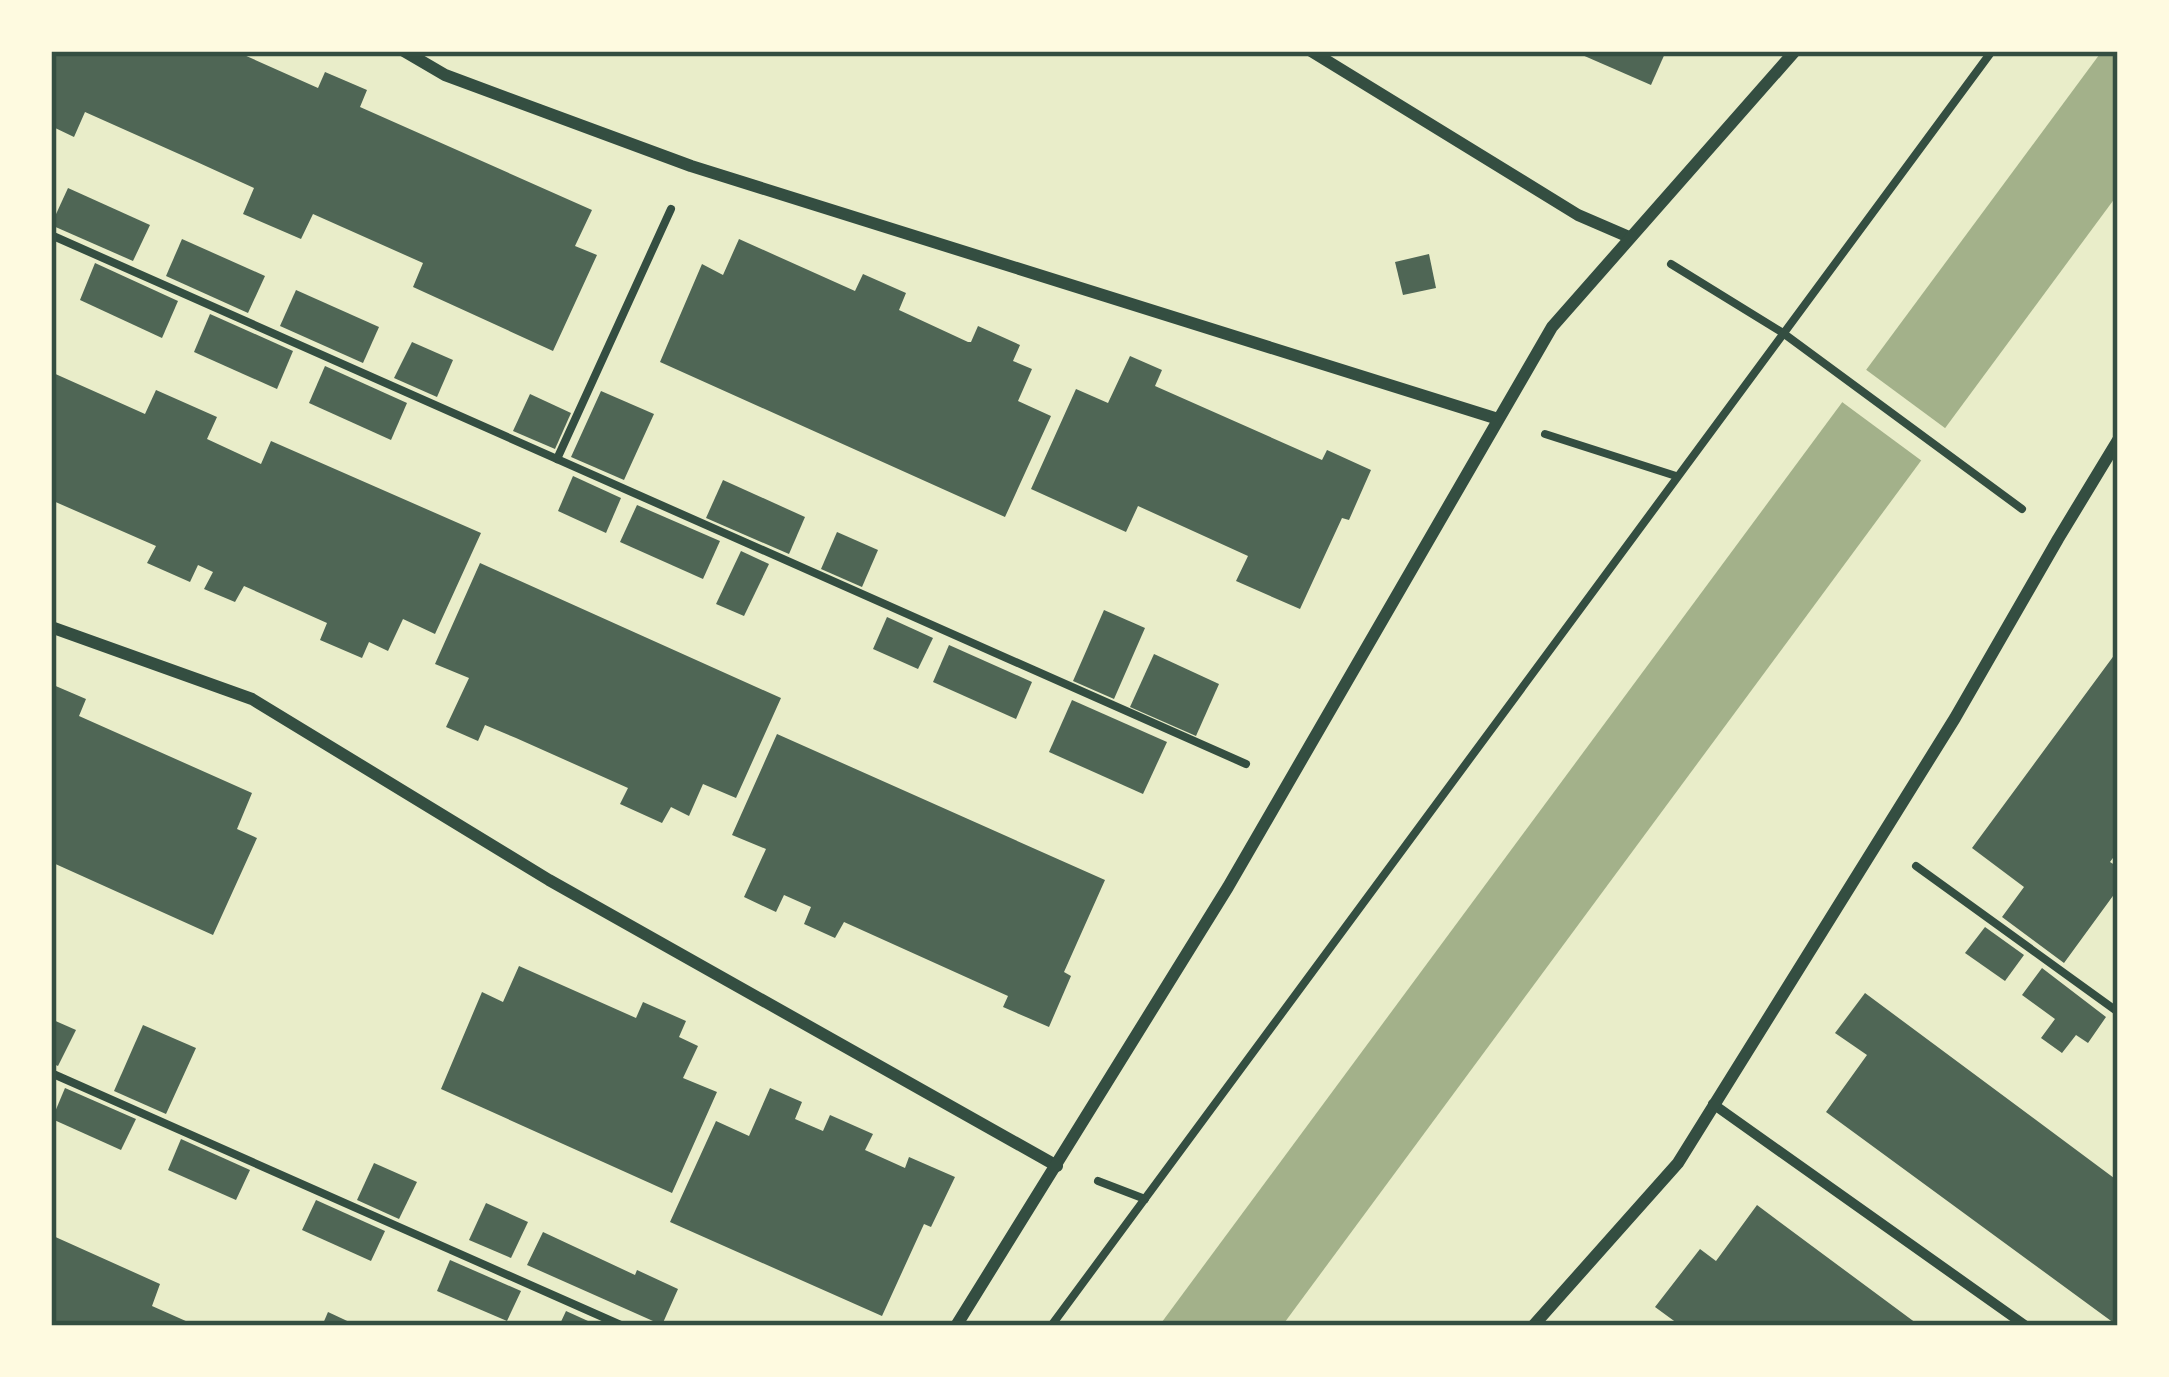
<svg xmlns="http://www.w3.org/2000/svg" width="2169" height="1377" font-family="Roboto,sans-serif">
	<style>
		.water { fill: #a3b18a }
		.pier { fill: #e9edc9 }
		.building { fill: #4f6655 }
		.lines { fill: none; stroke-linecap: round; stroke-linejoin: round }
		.path { stroke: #344e41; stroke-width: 8 }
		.pedestrian { stroke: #344e41; stroke-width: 10 }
		.minor { stroke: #344e41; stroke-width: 12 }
		.neatline { fill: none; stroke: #344e41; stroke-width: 4.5 }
	</style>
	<rect width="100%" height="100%" fill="#e9edc9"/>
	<!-- water -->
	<path class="water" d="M 2102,51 L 2118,51 L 2118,194 L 1282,1326 L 1159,1326 Z"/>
	<!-- pier -->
	<path class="pier" d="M 1861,366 L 1949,431 L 1926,464 L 1838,399 Z"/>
	<!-- building -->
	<g class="building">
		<path d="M 51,51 L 235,51 L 318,88 L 325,72 L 367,90 L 360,107 L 592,210 L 575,246 L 597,255 L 553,351 L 413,287 L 423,263 L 313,214 L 301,239 L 243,214 L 254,188 L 197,162 L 85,112 L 74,137 L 51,126 Z"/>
		<path d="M 1573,51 L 1666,51 L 1651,85 Z"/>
		<path d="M 68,188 L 150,225 L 133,261 L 51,225 Z"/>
		<path d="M 182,239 L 265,276 L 248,313 L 166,276 Z"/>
		<path d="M 739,239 L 855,291 L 863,274 L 906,293 L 899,310 L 968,342 L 971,342 L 978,326 L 1020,345 L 1013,361 L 1032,369 L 1018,401 L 1051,416 L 1005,517 L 660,362 L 702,264 L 723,275 Z"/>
		<path d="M 1429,254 L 1436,288 L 1403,295 L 1395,262 Z"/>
		<path d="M 95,263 L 178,301 L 162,338 L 80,300 Z"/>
		<path d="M 296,290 L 379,327 L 363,363 L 280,326 Z"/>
		<path d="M 210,314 L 293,351 L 277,389 L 194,352 Z"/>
		<path d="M 412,342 L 453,360 L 437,397 L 394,378 Z"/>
		<path d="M 1130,356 L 1162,370 L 1155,386 L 1322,460 L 1327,450 L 1371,470 L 1349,520 L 1342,518 L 1300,609 L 1236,581 L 1248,556 L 1138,506 L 1126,532 L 1031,489 L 1076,389 L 1108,403 Z"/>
		<path d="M 325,366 L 407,403 L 391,440 L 309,403 Z"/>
		<path d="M 51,372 L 145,414 L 156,390 L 217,417 L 207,439 L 261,464 L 271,441 L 481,533 L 435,634 L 403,619 L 388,651 L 369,642 L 362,658 L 320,640 L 327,623 L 244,586 L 235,602 L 204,589 L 213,572 L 198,565 L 190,582 L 147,563 L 156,546 L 51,500 Z"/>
		<path d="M 601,391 L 654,414 L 624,480 L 571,457 Z"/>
		<path d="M 530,394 L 571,413 L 555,449 L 513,431 Z"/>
		<path d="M 573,476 L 621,498 L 606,533 L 558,511 Z"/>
		<path d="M 723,480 L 805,517 L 789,554 L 706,518 Z"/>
		<path d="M 637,505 L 720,541 L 703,579 L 620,542 Z"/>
		<path d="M 837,532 L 878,550 L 862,587 L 821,569 Z"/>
		<path d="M 741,551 L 769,564 L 744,616 L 716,604 Z"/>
		<path d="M 480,563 L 781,698 L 736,798 L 703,784 L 689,816 L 671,807 L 662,823 L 620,804 L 628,788 L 516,738 L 485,725 L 478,741 L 446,727 L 469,678 L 435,664 Z"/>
		<path d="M 1104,610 L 1145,628 L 1114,699 L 1073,681 Z"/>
		<path d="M 887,617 L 933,638 L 918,669 L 873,649 Z"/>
		<path d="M 949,645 L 1032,682 L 1016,719 L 933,682 Z"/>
		<path d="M 2118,650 L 2118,851 L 2110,862 L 2118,867 L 2118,889 L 2064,963 L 2002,917 L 2024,887 L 1972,848 Z"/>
		<path d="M 1154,654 L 1219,684 L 1196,736 L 1130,707 Z"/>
		<path d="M 51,684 L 86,699 L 79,716 L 252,793 L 237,829 L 257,838 L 213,935 L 51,862 Z"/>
		<path d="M 1072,700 L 1167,742 L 1143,794 L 1049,752 Z"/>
		<path d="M 777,734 L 1105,880 L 1064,972 L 1071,976 L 1049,1027 L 1003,1007 L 1008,996 L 844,922 L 835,938 L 804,924 L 811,907 L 784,895 L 776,912 L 744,897 L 766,849 L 732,835 Z"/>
		<path d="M 1985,927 L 2024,955 L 2005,981 L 1965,953 Z"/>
		<path d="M 519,966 L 636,1018 L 643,1002 L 686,1021 L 679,1037 L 698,1046 L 683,1078 L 717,1092 L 672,1193 L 441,1089 L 482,992 L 503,1002 Z"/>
		<path d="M 2042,968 L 2106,1017 L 2088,1043 L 2076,1035 L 2062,1053 L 2041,1038 L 2055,1019 L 2022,995 Z"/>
		<path d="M 1865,993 L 2118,1181 L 2118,1326 L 1826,1112 L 1867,1055 L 1835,1033 Z"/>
		<path d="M 51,1019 L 76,1030 L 58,1066 L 51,1063 Z"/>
		<path d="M 143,1025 L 196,1048 L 166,1114 L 114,1091 Z"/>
		<path d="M 65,1088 L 136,1119 L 121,1150 L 52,1119 Z"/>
		<path d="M 770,1088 L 802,1102 L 795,1119 L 823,1131 L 830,1115 L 873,1134 L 865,1150 L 905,1168 L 909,1157 L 955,1177 L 931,1227 L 924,1224 L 882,1316 L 670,1222 L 716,1121 L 749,1136 Z"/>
		<path d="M 181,1139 L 250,1170 L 236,1200 L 168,1170 Z"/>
		<path d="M 374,1163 L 417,1182 L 399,1219 L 357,1200 Z"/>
		<path d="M 316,1200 L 385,1231 L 371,1261 L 302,1230 Z"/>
		<path d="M 486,1203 L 528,1222 L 511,1258 L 469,1240 Z"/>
		<path d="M 1757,1205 L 1812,1246 L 1920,1326 L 1681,1326 L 1655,1307 L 1700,1249 L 1716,1261 Z"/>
		<path d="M 543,1232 L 635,1275 L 637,1270 L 678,1289 L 662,1325 L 527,1265 Z"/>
		<path d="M 51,1235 L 160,1284 L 152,1306 L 197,1326 L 51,1326 Z"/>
		<path d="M 450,1260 L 521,1291 L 507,1321 L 437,1291 Z"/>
		<path d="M 566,1311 L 599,1326 L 559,1326 Z"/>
		<path d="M 328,1312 L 358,1326 L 322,1326 Z"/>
	</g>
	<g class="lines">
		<!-- path -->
		<g class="path">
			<path d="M 51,235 L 1246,764"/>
			<path d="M 1671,264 L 1783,333 L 2022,509"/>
			<path d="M 1545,434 L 1676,476"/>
			<path d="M 557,459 L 671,209"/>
			<path d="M 1916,866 L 2118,1012"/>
			<path d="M 51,1073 L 623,1326"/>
			<path d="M 1098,1181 L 1145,1199"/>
			<path d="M 1051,1326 L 1992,51"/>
		</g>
		<!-- pedestrian -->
		<path class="pedestrian" d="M 1713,1104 L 2026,1326"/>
		<!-- minor -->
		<g class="minor">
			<path d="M 404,51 L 445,75 L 691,166 L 1498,419"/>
			<path d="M 1311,51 L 1578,215 L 1629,237"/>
			<path d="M 51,627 L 252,699 L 549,880 L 1057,1166"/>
			<path d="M 956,1326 L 1228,887 L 1552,327 L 1795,51"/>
			<path d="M 1533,1326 L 1678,1163 L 1955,718 L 2058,539 L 2118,440"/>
		</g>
	</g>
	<!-- border -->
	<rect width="2169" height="1377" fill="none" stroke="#fefae0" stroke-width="108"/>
	<rect x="54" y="54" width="2061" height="1269" class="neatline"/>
</svg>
